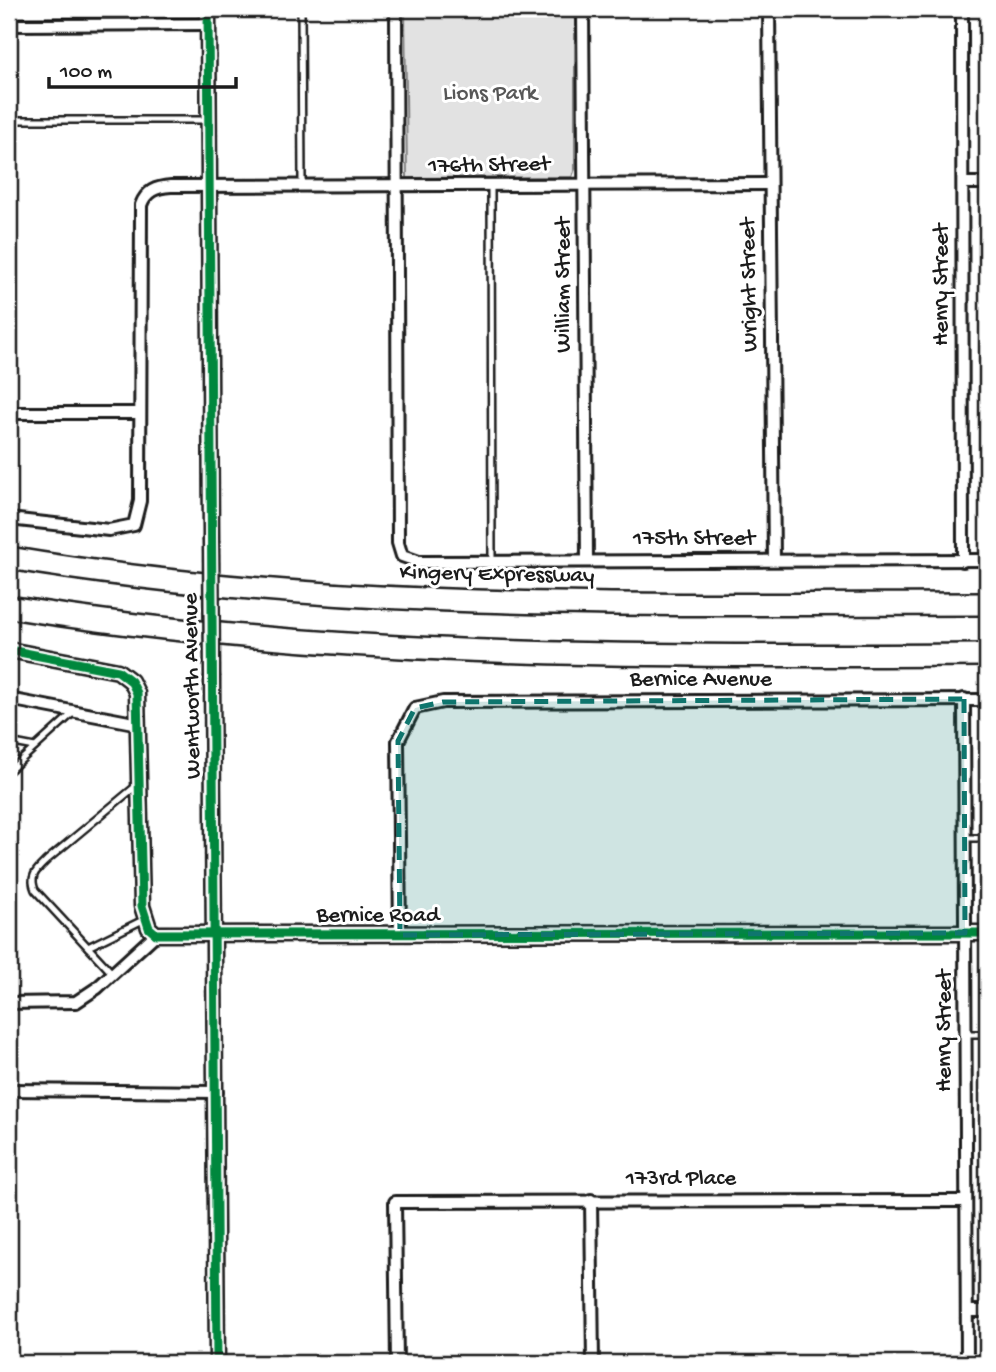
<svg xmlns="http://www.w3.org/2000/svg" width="996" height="1372" font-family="'Gochi Hand',sans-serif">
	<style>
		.green { fill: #e2e2e2; stroke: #7f7f7f; stroke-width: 2 }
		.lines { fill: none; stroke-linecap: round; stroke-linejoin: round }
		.service-casing { stroke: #1c1c1c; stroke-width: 10 }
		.minor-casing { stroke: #1c1c1c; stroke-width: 16 }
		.tertiary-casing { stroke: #1c1c1c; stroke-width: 19 }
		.motorway-casing { stroke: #1c1c1c; stroke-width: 26 }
		.service { stroke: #fff; stroke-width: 5 }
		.minor { stroke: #fff; stroke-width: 10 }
		.tertiary { stroke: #fff; stroke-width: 14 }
		.motorway { stroke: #fff; stroke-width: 21 }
		.tertiary-bridge-casing { stroke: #1c1c1c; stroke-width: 19; stroke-linecap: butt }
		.tertiary-bridge { stroke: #fff; stroke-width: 14 }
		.cycleway-casing { stroke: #fff; stroke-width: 13 }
		.cycleway { stroke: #00873e; stroke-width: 9 }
		.marked { fill: #0f766e; fill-opacity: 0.2; stroke: #0f766e; stroke-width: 5; stroke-dasharray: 14 9; stroke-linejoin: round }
		.labels { text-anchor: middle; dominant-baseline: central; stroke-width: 6; stroke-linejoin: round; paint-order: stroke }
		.park-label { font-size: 23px; fill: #575757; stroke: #fff }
		.street-label { font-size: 23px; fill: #1c1c1c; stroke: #fff }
	</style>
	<rect width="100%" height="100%" fill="#fff"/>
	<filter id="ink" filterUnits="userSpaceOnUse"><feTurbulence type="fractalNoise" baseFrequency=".0143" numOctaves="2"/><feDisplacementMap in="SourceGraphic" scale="14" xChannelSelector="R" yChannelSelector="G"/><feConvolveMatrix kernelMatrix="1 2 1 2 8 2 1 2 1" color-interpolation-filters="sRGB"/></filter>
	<g filter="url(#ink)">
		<!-- green -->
		<path class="green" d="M 405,9 L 575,9 L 575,169 L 572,177 L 407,178 Z"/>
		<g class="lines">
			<!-- service casing -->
			<g class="service-casing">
				<g id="service">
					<path d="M 301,9 L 302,184"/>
					<path d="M 9,120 L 209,120"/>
					<path d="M 491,187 L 492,561"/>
					<path d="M 9,742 L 35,747"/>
					<path d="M 9,771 L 74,712"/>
					<path d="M 965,838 L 987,838"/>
					<path d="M 88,947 L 145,919"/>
					<path d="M 112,973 L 35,890 C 29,875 37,870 47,860 L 136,786"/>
					<path d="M 966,1034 L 987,1034"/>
				</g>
			</g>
			<!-- minor casing -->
			<g class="minor-casing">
				<g id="minor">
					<path d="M 396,9 L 398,543 L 402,556 L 419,562 L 987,560"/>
					<path d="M 583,9 L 587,560"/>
					<path d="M 769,9 L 774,560"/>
					<path d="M 962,9 L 963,561"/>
					<path d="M 9,25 L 208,24"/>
					<path d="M 963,183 L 987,183"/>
					<path d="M 9,413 L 140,413"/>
					<path d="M 9,519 L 109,530 L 134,525 L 140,501 L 141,205 C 146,191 156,187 171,186 L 770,184"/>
					<path d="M 9,699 L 139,724"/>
					<path d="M 964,699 L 967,1363"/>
					<path d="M 400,935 L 398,741 L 415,708 L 443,702 L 987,700"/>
					<path d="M 9,1003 L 76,1002 L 97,988 L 156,934"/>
					<path d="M 9,1090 L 217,1092"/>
					<path d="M 591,1200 L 593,1363"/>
					<path d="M 967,1311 L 987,1311"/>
					<path d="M 397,1363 L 395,1202 L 966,1201"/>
				</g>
			</g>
			<!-- tertiary casing -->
			<g class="tertiary-casing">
				<g id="tertiary">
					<path d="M 208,9 L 211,540"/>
					<path d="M 9,650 L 118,671 L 131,681 L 137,693 L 142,906 L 149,928 L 156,934 L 987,933"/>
					<path d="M 212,677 L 217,1363"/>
				</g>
			</g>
			<!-- motorway casing -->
			<g class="motorway-casing">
				<g id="motorway">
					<path d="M 9,558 C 333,613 660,604 987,604"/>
					<path d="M 9,607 C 333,660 660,656 987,655"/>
				</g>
			</g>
			<!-- service -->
			<use href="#service" class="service"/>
			<!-- minor -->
			<use href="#minor" class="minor"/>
			<!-- tertiary -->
			<use href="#tertiary" class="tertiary"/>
			<!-- motorway -->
			<use href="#motorway" class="motorway"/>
			<!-- tertiary-bridge casing -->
			<g class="tertiary-bridge-casing">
				<path id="tertiary-bridge" d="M 211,540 L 212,677"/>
			</g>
			<!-- tertiary-bridge -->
			<use href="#tertiary-bridge" class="tertiary-bridge"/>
			<!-- cycleway casing -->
			<g class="cycleway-casing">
				<g id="cycleway">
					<path d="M 208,9 L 217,1363"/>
					<path d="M 9,650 L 118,671 L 131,681 L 137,693 L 142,906 L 149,928 L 156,934 L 987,933"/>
				</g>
			</g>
			<!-- cycleway -->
			<use href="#cycleway" class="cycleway"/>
		</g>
	</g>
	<!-- marked area -->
	<path class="marked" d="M 964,699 L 965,933 L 400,935 L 398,741 L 415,708 L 443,702 Z"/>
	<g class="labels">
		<!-- park labels -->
		<g class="park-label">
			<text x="490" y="94">Lions Park</text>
		</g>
		<!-- street labels -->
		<g class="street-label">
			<text transform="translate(489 166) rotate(-1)">176th Street</text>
			<text transform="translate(564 285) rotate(-90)">William Street</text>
			<text transform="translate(750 285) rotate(-91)">Wright Street</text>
			<text transform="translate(942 285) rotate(-90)">Henry Street</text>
			<text x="694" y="539">175th Street</text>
			<text transform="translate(497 575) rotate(1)">Kingery Expressway</text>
			<text x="701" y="680">Bernice Avenue</text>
			<text transform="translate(193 686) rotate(-91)">Wentworth Avenue</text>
			<text x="378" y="916">Bernice Road</text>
			<text transform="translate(945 1031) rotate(-90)">Henry Street</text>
			<text x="681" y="1179">173rd Place</text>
		</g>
	</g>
	<!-- margin -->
	<rect width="996" height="1372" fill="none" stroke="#fff" stroke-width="35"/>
	<rect x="18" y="18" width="961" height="1337" fill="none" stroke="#1c1c1c" stroke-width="2.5" filter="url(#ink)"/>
	<!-- scale -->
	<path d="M49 77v10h187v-10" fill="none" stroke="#1c1c1c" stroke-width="3.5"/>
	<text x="60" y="77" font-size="21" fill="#1c1c1c" stroke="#ffffff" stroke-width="5" paint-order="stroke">100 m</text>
</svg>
